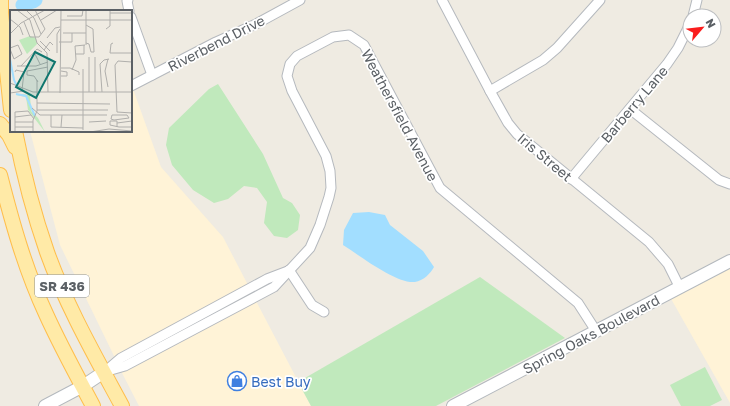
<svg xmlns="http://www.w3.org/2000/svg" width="730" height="406" font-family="'Golos Text',sans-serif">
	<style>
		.commercial { fill: #fff3d7 }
		.green { fill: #c0e9bc }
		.water { fill: #a2deff }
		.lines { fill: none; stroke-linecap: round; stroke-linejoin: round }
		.river { stroke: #a2deff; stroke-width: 13 }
		.street-casing { stroke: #b5b9be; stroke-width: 11 }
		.secondary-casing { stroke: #b4b9be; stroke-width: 14 }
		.primary-casing { stroke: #ffbe4b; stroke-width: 16 }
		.street { stroke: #fff; stroke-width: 9 }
		.secondary { stroke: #fff; stroke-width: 12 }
		.primary { stroke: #ffeaa7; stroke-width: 14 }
		.labels { text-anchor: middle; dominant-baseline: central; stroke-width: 3.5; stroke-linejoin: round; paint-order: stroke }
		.shield { fill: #fff; stroke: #8c9093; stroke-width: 1 }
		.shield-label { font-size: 13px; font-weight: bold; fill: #5b6065 }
		.street-label { font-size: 14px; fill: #5b6065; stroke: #fff }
		.shop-label { font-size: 14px; fill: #366cbe; stroke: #fff; text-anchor: start }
		.inset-river { fill: none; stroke: #a2deff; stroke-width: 2 }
		.inset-road { fill: none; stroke: #b0afac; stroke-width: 1 }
		.view { fill: #0f766e; fill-opacity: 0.15; stroke: #0f766e; stroke-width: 2 }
		.inset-edge { fill: none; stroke: #5b6065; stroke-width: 2 }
	</style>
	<rect width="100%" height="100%" fill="#efebe2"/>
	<!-- commercial -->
	<g class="commercial">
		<path d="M 133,89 L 161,167 L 223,237 L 248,285 L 115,358 L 60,245 L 30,131 L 131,131 L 131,90 Z"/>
		<path d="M 730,265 L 730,403 L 670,297 Z"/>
		<path d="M 256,301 L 311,406 L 139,406 L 121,371 Z"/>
	</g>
	<!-- green -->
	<g class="green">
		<path d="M 218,84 L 263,154 L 283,198 L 292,203 L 300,215 L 298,230 L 287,238 L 274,236 L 264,223 L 267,202 L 257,188 L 244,186 L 228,199 L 214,203 L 193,190 L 172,165 L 166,145 L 169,128 L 209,89 Z"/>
		<path d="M 480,277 L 565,338 L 436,406 L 311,406 L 298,382 Z"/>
		<path d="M 705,367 L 722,400 L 710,406 L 681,406 L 670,385 Z"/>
	</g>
	<!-- water -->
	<path class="water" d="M 369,212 L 385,215 L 390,225 L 423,251 L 434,267 C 431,273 423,281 415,282 C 396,284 359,255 343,245 L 344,230 L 353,213 Z"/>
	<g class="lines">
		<!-- river -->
		<path class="river" d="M 22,5 L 33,2 L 36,0"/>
		<!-- street casing -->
		<g class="street-casing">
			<g id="street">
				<path d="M 128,0 L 127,1 L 129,11"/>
				<path d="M 442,0 L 490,91 L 508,123 L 517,134 L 649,242 L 668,264 L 680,288"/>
				<path d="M 693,16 L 697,0"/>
				<path d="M 131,17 L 152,75"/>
				<path d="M 131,86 L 216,42 L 256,24 L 300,0"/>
				<path d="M 490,91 L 543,60 L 557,48 L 600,0"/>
				<path d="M 630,109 L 719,180 L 730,184"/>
				<path d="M 571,179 L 667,64 L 678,48 L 690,24"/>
				<path d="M 289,270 L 312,305 L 324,312"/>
				<path d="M 107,370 L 121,358 L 267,279 L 288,271"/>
				<path d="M 104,372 L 125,366 L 274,287 L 310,248 L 320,225 L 329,197 L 331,188 L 330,171 L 326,156 L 292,91 L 287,76 L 290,64 L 297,56 L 333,37 L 349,35 L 364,45 L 440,188 L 578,303 L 596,331"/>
			</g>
		</g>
		<!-- secondary casing -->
		<g class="secondary-casing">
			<g id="secondary">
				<path d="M 45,406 L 83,386 L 104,372"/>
				<path d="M 453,406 L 730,261"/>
			</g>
		</g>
		<!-- primary casing -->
		<g class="primary-casing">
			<g id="primary">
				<path d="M 1,0 L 1,13 L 11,110"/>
				<path d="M 0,124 L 9,135 L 15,147"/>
				<path d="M 15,131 C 23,172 33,212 47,252 C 66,305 95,356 122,406"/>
				<path d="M 0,175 C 12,222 25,269 46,314 C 60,345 77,376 93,406"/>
			</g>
		</g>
		<!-- street -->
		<use href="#street" class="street"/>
		<!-- secondary -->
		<use href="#secondary" class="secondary"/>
		<!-- primary -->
		<use href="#primary" class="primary"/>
	</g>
	<!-- icons -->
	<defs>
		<g id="shop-ring" transform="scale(1)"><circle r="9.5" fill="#fff" stroke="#3f7fe0" stroke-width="1.5"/><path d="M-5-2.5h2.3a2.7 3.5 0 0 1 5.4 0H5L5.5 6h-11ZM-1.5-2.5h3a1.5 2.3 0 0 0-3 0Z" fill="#3f7fe0"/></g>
	</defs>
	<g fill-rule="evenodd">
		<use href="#shop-ring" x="237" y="381"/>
	</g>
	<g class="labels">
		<!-- shield labels -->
		<rect class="shield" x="35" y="275" width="54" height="22" rx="3"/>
		<g class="shield-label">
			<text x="62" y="286">SR 436</text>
		</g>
		<!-- street labels -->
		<g class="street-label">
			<text transform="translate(216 43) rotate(-27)">Riverbend Drive</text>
			<text transform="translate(634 104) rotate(-50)">Barberry Lane</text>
			<text transform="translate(400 115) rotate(62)">Weathersfield Avenue</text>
			<text transform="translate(545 157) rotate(40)">Iris Street</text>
			<text transform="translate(591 334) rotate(-28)">Spring Oaks Boulevard</text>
		</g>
		<!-- shop labels -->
		<g class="shop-label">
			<text x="251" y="381">Best Buy</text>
		</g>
	</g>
	<!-- overview -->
	<g transform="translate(10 10)">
		<rect width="122" height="122" fill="#efebe2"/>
		<path d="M 20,26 L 26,28 L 27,34 L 17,44 L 9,30 ZM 11,84 L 20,85 L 21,101 L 28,108 L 35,122 L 18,100 L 16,87 L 6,85 Z" fill="#c0e9bc"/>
		<path class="inset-river" d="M 0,49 L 4,70 L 7,76M 6,84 L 16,86 L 25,106"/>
		<path class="inset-road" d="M 7,0 L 20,10 L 27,33 L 37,43 L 38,82M 16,0 L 24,8 L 31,24M 100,3 L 122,3M 57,6 L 72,6 L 73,0M 0,9 L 10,17 L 13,25M 31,10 L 47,0M 51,10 L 122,10M 14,12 L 20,27 L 29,27 L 35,19 L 25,0M 76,15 L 83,19 L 84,42 L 81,42 L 79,34 L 76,33M 96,19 L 100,16 L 100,0M 53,23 L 76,23M 0,24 L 11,13 L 35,0M 37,28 L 45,18 L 50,17M 30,31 L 40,41M 49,32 L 62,32 L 62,23M 103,33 L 101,34 L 100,43 L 122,43M 76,35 L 76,0M 0,38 L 8,35 L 12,44 L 4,49 L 0,39M 34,40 L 40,32 L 43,35M 24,42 L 30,54M 47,43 L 47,24 L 50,19M 66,44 L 74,44 L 74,35M 122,52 L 108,51 L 105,55 L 107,102 L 122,103M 7,56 L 26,56 L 38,52M 11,56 L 27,39 L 32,42M 51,58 L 60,58 L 69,62 L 69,65M 62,60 L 66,50 L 65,36 L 75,35M 5,62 L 6,60 L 14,62 L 12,80M 51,66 L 57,66 L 57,62 L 51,61M 28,72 L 24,66 L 17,65 L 17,61 L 38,57M 0,73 L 23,82 L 122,82M 98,77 L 95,61 L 98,49M 79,82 L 79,47M 85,82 L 85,47M 92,82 L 90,54 L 94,50 L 99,49M 0,83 L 14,81M 50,83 L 51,0M 27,93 L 100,94M 22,98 L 30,105 L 97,105M 27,100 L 98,100M 41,105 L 41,117 L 73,118M 102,105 L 117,105 L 119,108 L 104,110 L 101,109 ZM 5,107 L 21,105M 5,112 L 23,112M 79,112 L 96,111M 107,113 L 122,111M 5,117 L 23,117M 51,117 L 52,105M 107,117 L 107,111 L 100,111 L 100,115 L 109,117 L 122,117M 73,120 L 73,59M 5,122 L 5,102 L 18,101 L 24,109M 23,122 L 23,110 L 27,101 L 27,70M 80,122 L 99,119 L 122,121"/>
		<path class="view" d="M 25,42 L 45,52 L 26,88 L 6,77 Z"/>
		<rect width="122" height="122" class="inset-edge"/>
	</g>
	<!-- north arrow -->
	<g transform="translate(702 28) rotate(62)"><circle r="19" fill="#ffffff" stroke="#bdbfc1"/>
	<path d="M0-3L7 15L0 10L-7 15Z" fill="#fa1d1d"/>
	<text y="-6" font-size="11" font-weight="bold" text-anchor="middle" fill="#5b6065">N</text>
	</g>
</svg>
